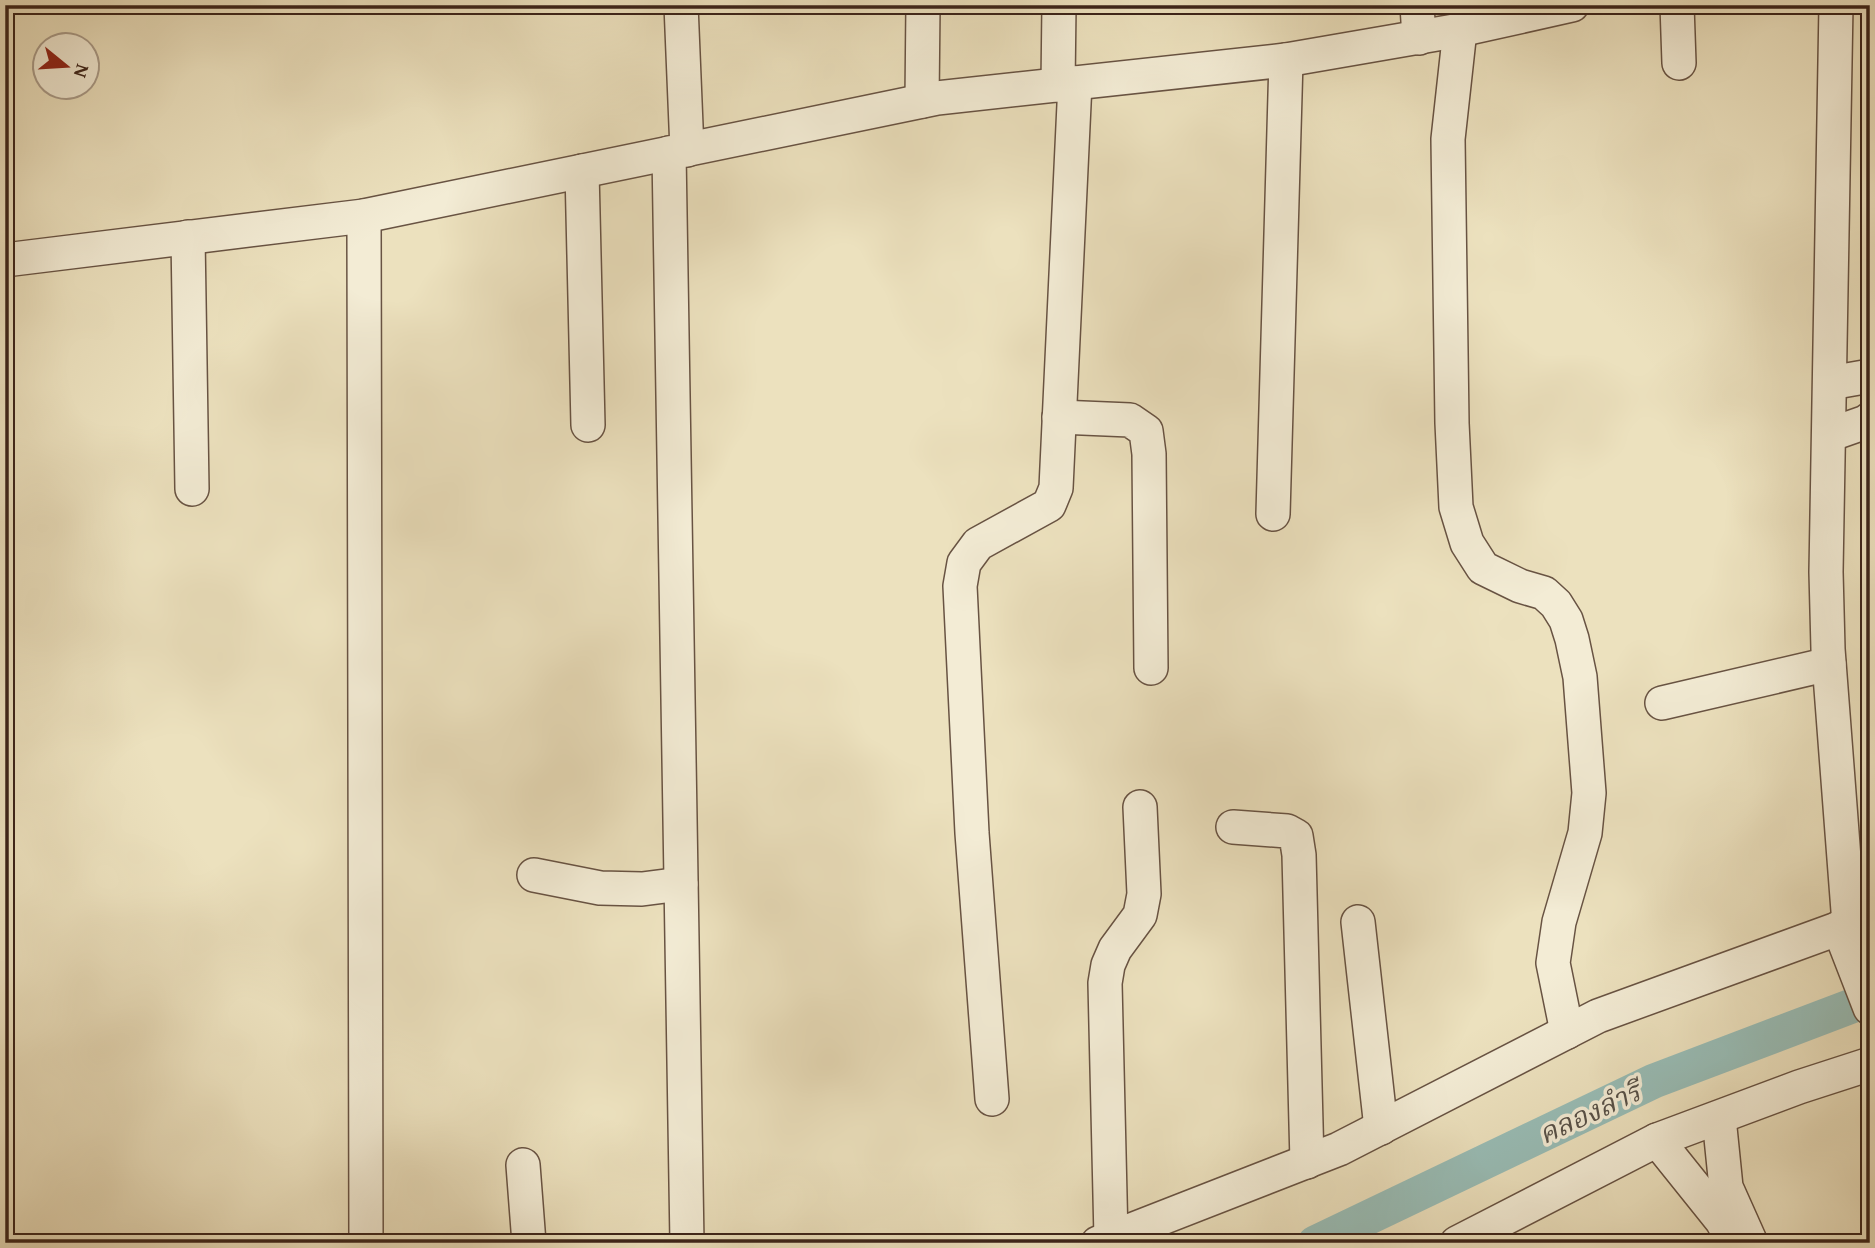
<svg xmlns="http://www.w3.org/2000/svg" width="1875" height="1248" font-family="'Gentium Book Plus','Noto Serif Thai',serif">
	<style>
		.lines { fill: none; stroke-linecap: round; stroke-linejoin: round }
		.canal { stroke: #99bdb6; stroke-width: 35 }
		.minor-casing { stroke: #685343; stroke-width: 36 }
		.minor { stroke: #f3ecd5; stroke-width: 33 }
		.labels { text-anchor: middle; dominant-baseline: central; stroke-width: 7; stroke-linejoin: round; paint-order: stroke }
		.water-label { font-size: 28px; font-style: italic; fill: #585249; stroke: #f3ecd5 }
	</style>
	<rect width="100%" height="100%" fill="#ece1be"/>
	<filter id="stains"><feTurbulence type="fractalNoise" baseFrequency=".00286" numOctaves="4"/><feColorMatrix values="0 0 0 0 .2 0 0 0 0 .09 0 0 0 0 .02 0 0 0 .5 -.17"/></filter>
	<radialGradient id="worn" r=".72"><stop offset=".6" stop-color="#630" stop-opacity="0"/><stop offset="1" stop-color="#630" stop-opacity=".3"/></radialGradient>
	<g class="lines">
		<!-- canal -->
		<path class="canal" d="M 1315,1243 L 1654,1081 L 1870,999"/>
		<!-- minor casing -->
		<g class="minor-casing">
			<g id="minor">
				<path d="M 681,5 L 687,150"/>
				<path d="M 1417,5 L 1419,38"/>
				<path d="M 1677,5 L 1679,63"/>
				<path d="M 1836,5 L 1826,572 L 1828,649 L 1849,924"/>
				<path d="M 1460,30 L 1448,139 L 1452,423 L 1456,507 L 1467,543 L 1483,568 L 1520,586 L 1544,593 L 1556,604 L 1566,620 L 1572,639 L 1580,677 L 1589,793 L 1585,833 L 1559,922 L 1553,963 L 1567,1032"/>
				<path d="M 1058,85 L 1059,5"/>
				<path d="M 922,101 L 923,5"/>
				<path d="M 669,153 L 687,1243"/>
				<path d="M 582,171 L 588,425"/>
				<path d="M 364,216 L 366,1243"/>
				<path d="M 188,237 L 192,489"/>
				<path d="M 5,260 L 364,216 L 937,98 L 1286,60 L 1460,30 L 1572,5"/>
				<path d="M 1830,383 L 1870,376"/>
				<path d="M 1059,417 L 1130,420 L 1146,431 L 1149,454 L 1151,668"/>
				<path d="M 1829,435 L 1866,422 L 1870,419"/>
				<path d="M 1273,514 L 1286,60"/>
				<path d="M 1662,703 L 1829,664"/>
				<path d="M 1233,827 L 1287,831 L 1296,836 L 1299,855 L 1307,1162"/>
				<path d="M 534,875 L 600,888 L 642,889 L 681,884"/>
				<path d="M 1358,922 L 1381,1128"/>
				<path d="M 1839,928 L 1870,1008"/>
				<path d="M 992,1099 L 972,833 L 960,586 L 964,563 L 978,544 L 1049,505 L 1056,488 L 1075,83"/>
				<path d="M 1719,1118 L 1726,1187 L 1751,1243"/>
				<path d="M 1657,1140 L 1722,1221 L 1734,1243"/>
				<path d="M 523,1165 L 529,1243"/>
				<path d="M 1111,1238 L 1105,983 L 1108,965 L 1115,949 L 1140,915 L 1144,894 L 1140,807"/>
				<path d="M 1098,1243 L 1339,1149 L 1598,1016 L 1870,917"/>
				<path d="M 1457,1243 L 1657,1140 L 1799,1087 L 1870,1064"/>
			</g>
		</g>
		<!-- minor -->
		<use href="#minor" class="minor"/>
	</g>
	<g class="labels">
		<!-- water labels -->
		<g class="water-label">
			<text transform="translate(1589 1112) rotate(-25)">คลองลำรี</text>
		</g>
	</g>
	<!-- margin -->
	<rect width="1875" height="1248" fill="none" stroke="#ece1be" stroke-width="28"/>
	<rect x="7" y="7" width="1861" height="1234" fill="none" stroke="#3c241a" stroke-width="3.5"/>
	<rect x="14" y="14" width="1847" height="1220" fill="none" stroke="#3c241a" stroke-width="2"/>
	<!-- north arrow -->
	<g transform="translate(66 66) rotate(108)"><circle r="33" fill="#f3ecd5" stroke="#aa9c8a" stroke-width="2"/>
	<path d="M0-5L12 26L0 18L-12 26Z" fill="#8f2418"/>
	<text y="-10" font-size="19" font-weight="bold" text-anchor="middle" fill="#3c241a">N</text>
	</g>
	<rect width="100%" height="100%" filter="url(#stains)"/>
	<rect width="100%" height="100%" fill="url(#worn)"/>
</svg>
